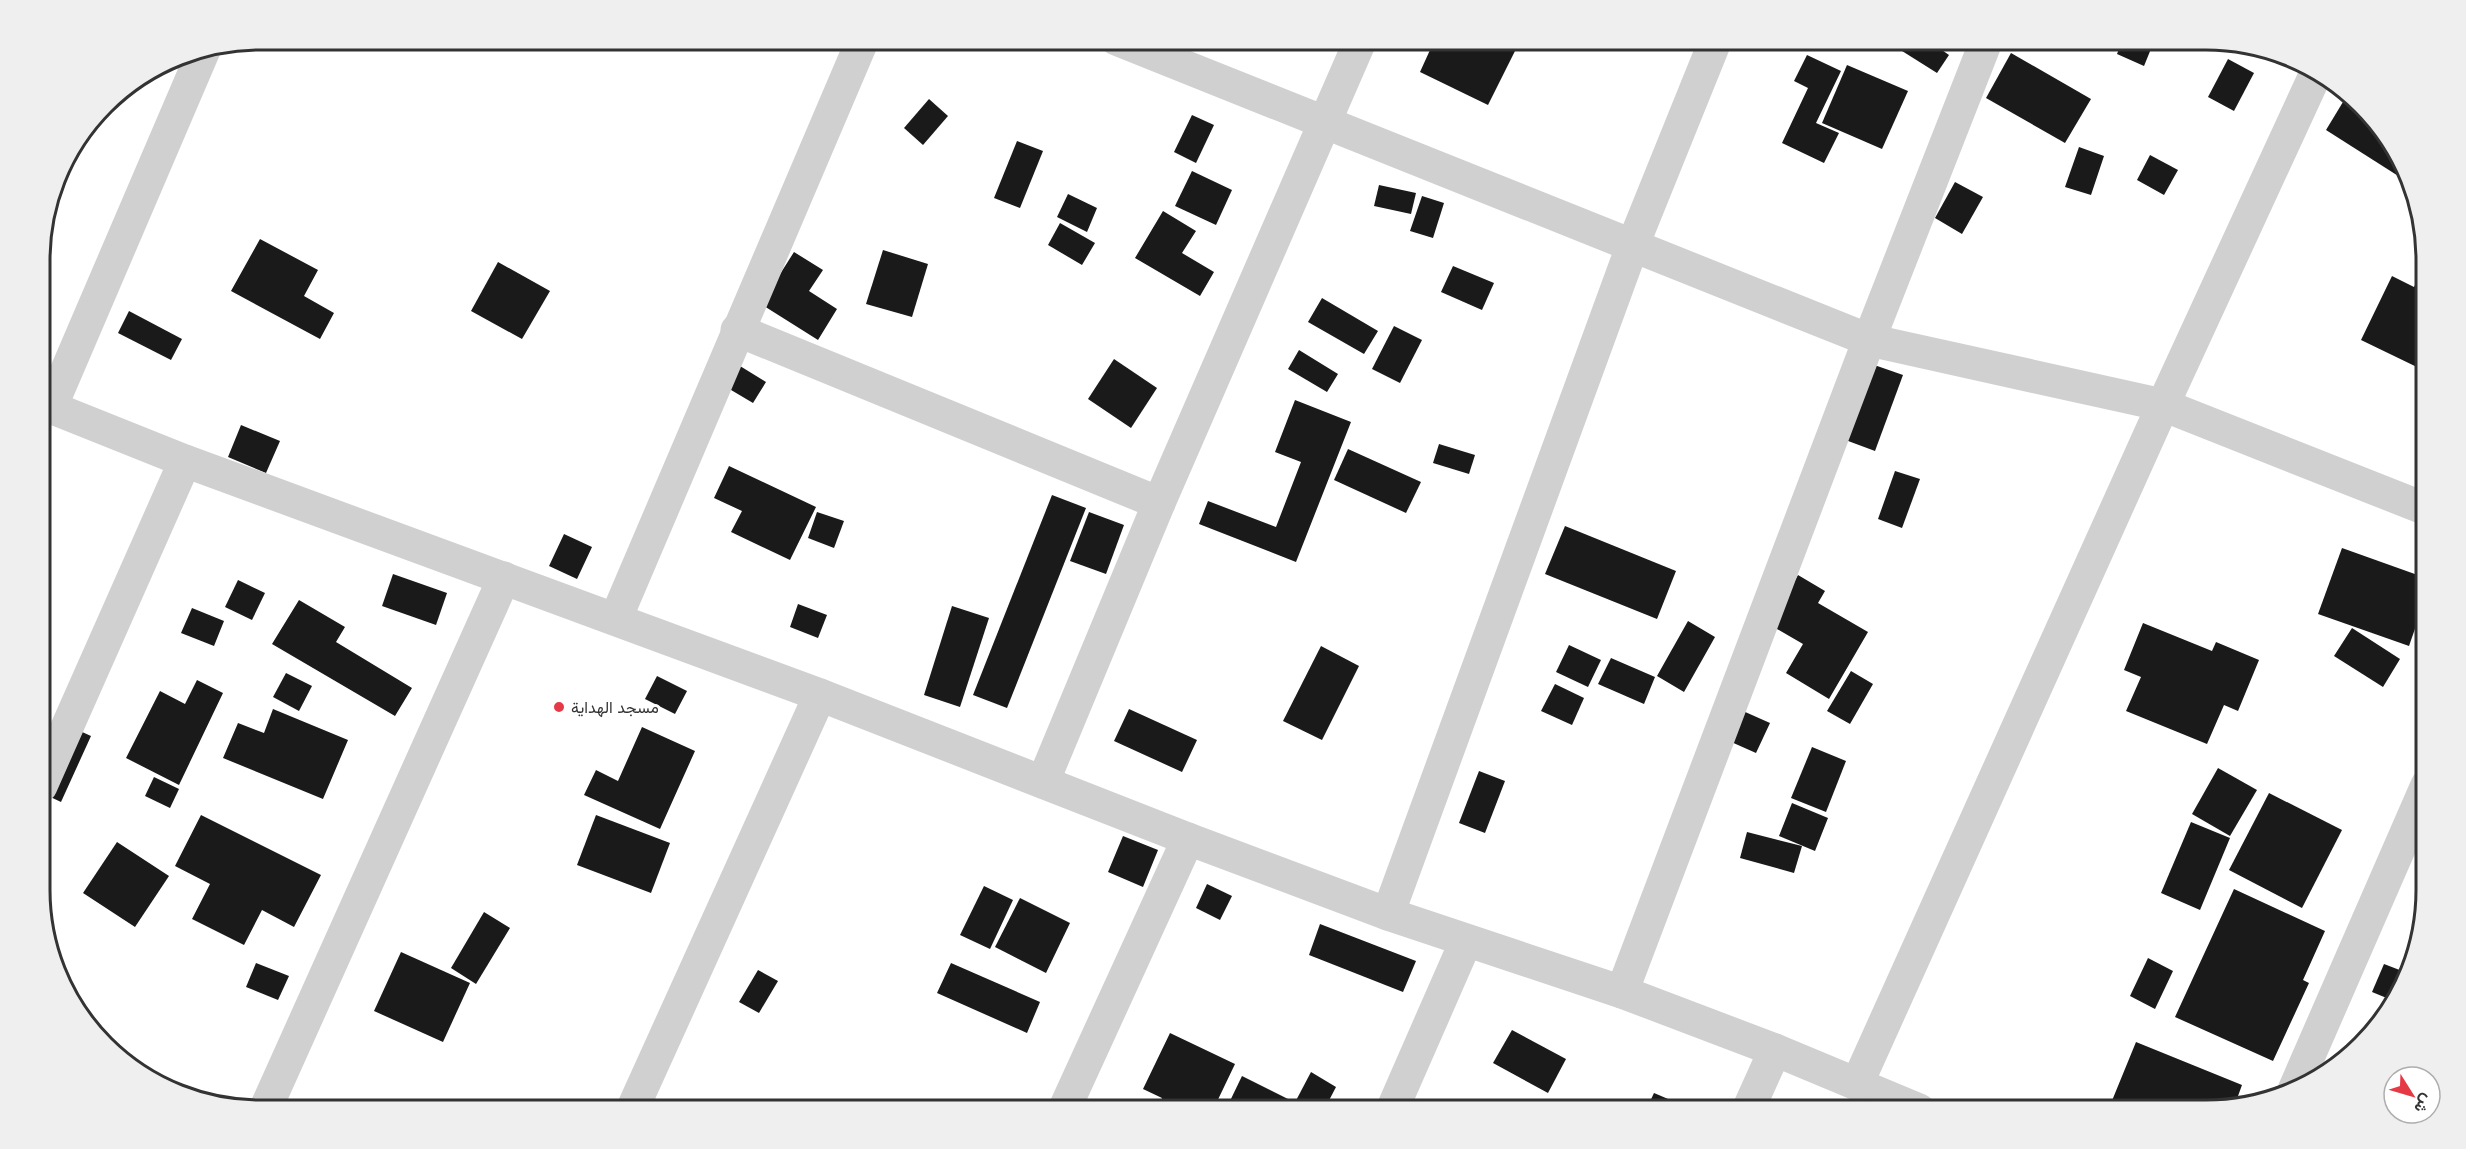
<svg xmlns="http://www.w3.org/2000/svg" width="2466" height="1149" font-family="Inter,Vazirmatn,sans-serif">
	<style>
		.building { fill: #1a1a1a }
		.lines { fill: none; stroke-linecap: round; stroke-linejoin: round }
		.minor { stroke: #d0d0d0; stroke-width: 33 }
		.poi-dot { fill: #e63946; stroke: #fff; stroke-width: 2 }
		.labels { text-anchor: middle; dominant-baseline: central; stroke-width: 6; stroke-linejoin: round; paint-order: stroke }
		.poi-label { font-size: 16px; fill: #333; stroke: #fff; text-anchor: start }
		.rim { fill: none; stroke: #333; stroke-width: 3 }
	</style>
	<rect width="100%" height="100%" fill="#fff"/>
	<!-- building -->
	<g class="building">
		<path d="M 1435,39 L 1490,39 L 1515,51 L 1488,105 L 1420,72 Z"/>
		<path d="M 1883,39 L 1926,39 L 1949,55 L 1937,73 Z"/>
		<path d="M 2123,39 L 2155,39 L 2144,66 L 2117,54 Z"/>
		<path d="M 2011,53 L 2091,99 L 2065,143 L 1986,98 Z"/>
		<path d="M 1807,55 L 1841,71 L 1816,123 L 1839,133 L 1824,163 L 1782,143 L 1808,88 L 1794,81 Z"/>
		<path d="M 2228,59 L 2254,73 L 2234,111 L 2208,97 Z"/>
		<path d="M 1847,65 L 1908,91 L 1882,149 L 1822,123 Z"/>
		<path d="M 2346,97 L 2366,110 L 2382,126 L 2408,171 L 2403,179 L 2326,130 Z"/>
		<path d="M 929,99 L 948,116 L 923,145 L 904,128 Z"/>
		<path d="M 1192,115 L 1214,125 L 1196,163 L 1174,152 Z"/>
		<path d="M 1017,141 L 1043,151 L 1020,208 L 994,198 Z"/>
		<path d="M 2079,147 L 2104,156 L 2091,195 L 2065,187 Z"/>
		<path d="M 2150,155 L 2178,170 L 2164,195 L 2137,180 Z"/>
		<path d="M 1192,171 L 1232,190 L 1216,225 L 1175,206 Z"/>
		<path d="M 1955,182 L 1983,197 L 1962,234 L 1935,218 Z"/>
		<path d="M 1379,185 L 1416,193 L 1411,214 L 1374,206 Z"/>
		<path d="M 1068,194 L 1097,208 L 1087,232 L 1057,217 Z"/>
		<path d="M 1422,196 L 1444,203 L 1433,238 L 1410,231 Z"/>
		<path d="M 1163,211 L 1196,231 L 1182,253 L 1214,272 L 1200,296 L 1135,258 Z"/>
		<path d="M 1060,223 L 1095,243 L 1082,265 L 1048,245 Z"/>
		<path d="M 260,239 L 318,270 L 304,296 L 334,313 L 320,339 L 231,291 Z"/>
		<path d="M 2425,239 L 2426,359 L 2421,369 L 2361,340 L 2392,276 L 2414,287 L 2424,267 L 2415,263 Z"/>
		<path d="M 883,250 L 928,264 L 912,317 L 866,304 Z"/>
		<path d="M 794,252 L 823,270 L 809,291 L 837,309 L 818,340 L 761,304 Z"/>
		<path d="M 498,262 L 550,291 L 522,339 L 471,311 Z"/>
		<path d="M 1453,266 L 1494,283 L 1482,310 L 1441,292 Z"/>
		<path d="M 1322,298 L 1378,331 L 1364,354 L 1308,322 Z"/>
		<path d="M 129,311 L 182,339 L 171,360 L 118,333 Z"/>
		<path d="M 1394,326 L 1422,340 L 1400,383 L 1372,369 Z"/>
		<path d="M 1299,350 L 1338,374 L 1327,392 L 1288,369 Z"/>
		<path d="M 1114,359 L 1157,388 L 1131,428 L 1088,399 Z"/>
		<path d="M 1860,360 L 1903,375 L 1875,451 L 1832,435 Z"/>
		<path d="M 740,366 L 766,382 L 753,403 L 726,387 Z"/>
		<path d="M 1295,400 L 1351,422 L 1296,562 L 1199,524 L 1208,501 L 1276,527 L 1301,462 L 1275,452 Z"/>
		<path d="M 241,425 L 280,441 L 266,473 L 228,457 Z"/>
		<path d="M 1439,444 L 1475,455 L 1469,474 L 1433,463 Z"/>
		<path d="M 1348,449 L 1421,482 L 1406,513 L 1334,480 Z"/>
		<path d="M 729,466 L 816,507 L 790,560 L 731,532 L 742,511 L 714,498 Z"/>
		<path d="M 1895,471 L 1920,479 L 1902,528 L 1878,519 Z"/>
		<path d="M 1052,495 L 1086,508 L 1007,708 L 973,695 Z"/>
		<path d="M 817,512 L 844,521 L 834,548 L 808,538 Z"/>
		<path d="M 1089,512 L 1124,525 L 1106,574 L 1070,561 Z"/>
		<path d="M 1565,526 L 1676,571 L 1657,619 L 1545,574 Z"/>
		<path d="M 564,534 L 592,547 L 577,579 L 549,566 Z"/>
		<path d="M 2342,548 L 2426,578 L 2426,597 L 2409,646 L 2318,614 Z"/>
		<path d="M 393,574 L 447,593 L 436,625 L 382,606 Z"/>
		<path d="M 1798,575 L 1825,591 L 1818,603 L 1868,632 L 1829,699 L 1786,673 L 1803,644 L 1770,625 Z"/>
		<path d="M 238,580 L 265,593 L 252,620 L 225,607 Z"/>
		<path d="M 299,600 L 345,627 L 336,642 L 412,688 L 395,716 L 272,644 Z"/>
		<path d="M 798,604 L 827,615 L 818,638 L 790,627 Z"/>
		<path d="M 952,606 L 989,618 L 960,707 L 924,695 Z"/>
		<path d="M 192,608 L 224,621 L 214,646 L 181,633 Z"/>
		<path d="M 1688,621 L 1715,637 L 1684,692 L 1657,676 Z"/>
		<path d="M 2143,623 L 2212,651 L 2216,642 L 2259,660 L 2238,711 L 2224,705 L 2207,744 L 2126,711 L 2141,677 L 2124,670 Z"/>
		<path d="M 2352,628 L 2400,659 L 2383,687 L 2334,656 Z"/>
		<path d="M 1569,645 L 1601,660 L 1588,687 L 1556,672 Z"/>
		<path d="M 1321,646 L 1359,666 L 1322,740 L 1283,721 Z"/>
		<path d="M 1611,658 L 1655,677 L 1644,704 L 1598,684 Z"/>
		<path d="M 1851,671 L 1873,684 L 1850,724 L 1827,711 Z"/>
		<path d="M 286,673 L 312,686 L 299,711 L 273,697 Z"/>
		<path d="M 657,676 L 687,691 L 675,714 L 645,699 Z"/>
		<path d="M 197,680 L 223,693 L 179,785 L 126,758 L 160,691 L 185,704 Z"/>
		<path d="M 1555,684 L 1584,698 L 1572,725 L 1541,711 Z"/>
		<path d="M 273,709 L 348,740 L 323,799 L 223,758 L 238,723 L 264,733 Z"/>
		<path d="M 1129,709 L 1197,740 L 1182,772 L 1114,741 Z"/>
		<path d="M 1743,711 L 1770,723 L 1756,753 L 1729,741 Z"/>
		<path d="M 71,727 L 91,736 L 61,802 L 42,793 Z"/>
		<path d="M 642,727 L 695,751 L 660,829 L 584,795 L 596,770 L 618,781 Z"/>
		<path d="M 1812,747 L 1846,761 L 1826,812 L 1791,798 Z"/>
		<path d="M 2218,768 L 2257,790 L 2230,836 L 2192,814 Z"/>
		<path d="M 1479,771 L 1505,781 L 1485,833 L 1459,823 Z"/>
		<path d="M 154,777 L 179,789 L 170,808 L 145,796 Z"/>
		<path d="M 2269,793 L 2342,830 L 2302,908 L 2229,870 Z"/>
		<path d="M 1792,803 L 1828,818 L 1815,851 L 1779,836 Z"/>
		<path d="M 201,815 L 321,875 L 294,927 L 262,910 L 244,945 L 192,919 L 210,884 L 175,866 Z"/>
		<path d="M 596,815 L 670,843 L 651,893 L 577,865 Z"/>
		<path d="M 2191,822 L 2230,838 L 2200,910 L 2161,893 Z"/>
		<path d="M 1747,832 L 1802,846 L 1794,873 L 1740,858 Z"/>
		<path d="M 1123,836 L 1158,850 L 1143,887 L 1108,872 Z"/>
		<path d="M 117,842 L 169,876 L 135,927 L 83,893 Z"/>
		<path d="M 1207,884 L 1232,896 L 1220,920 L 1196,908 Z"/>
		<path d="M 984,886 L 1013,900 L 990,949 L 960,935 Z"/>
		<path d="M 2234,889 L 2325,931 L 2303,980 L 2309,983 L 2273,1061 L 2175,1017 Z"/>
		<path d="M 1020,898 L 1070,923 L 1046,973 L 995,947 Z"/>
		<path d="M 484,912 L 510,928 L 476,984 L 451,968 Z"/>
		<path d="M 1320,924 L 1416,961 L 1403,992 L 1309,955 Z"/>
		<path d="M 401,952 L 470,983 L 443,1042 L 374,1011 Z"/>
		<path d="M 2148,958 L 2173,971 L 2155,1009 L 2130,996 Z"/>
		<path d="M 256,963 L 289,976 L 278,1000 L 246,987 Z"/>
		<path d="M 951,963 L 1040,1002 L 1027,1033 L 937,993 Z"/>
		<path d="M 2384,964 L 2410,974 L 2394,1001 L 2372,992 Z"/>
		<path d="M 758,970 L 778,981 L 759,1013 L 739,1002 Z"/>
		<path d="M 1512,1030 L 1566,1059 L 1548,1093 L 1493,1063 Z"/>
		<path d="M 1170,1033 L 1235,1064 L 1213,1110 L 1157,1110 L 1162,1098 L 1143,1089 Z"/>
		<path d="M 2136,1042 L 2242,1085 L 2234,1107 L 2221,1110 L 2185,1110 L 2176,1106 L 2174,1110 L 2109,1108 Z"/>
		<path d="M 1311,1072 L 1336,1087 L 1324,1110 L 1291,1110 Z"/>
		<path d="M 1242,1076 L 1292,1101 L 1288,1110 L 1243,1110 L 1229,1103 Z"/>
		<path d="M 1654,1093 L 1680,1104 L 1677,1110 L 1646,1110 Z"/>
		<path d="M 1601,1100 L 1614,1110 L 1594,1110 Z"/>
	</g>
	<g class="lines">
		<!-- minor -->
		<g class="minor">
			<path d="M 1116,39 L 1869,340 L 2163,405 L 2426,509"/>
			<path d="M 737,330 L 1159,503"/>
			<path d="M 40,403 L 185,461 L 820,695 L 1188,839 L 1388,914 L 1622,992 L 1775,1050 L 1919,1110"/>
			<path d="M 51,407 L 204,50"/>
			<path d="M 616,618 L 863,39"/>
			<path d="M 1043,782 L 1159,503 L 1361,39"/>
			<path d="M 41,786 L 185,461"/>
			<path d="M 1388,914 L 1632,247 L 1716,39"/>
			<path d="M 1622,992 L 1869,340 L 1987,39"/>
			<path d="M 1857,1084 L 2163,405 L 2317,71"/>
			<path d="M 2294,1090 L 2427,785"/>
			<path d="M 265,1110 L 504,578"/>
			<path d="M 632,1110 L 820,695"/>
			<path d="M 1064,1110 L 1188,839"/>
			<path d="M 1392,1110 L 1466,941"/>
			<path d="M 1748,1110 L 1775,1050"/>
		</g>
	</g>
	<!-- markers -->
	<circle class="poi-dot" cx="559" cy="707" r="6"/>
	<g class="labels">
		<!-- poi labels -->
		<g class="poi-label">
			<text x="571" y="707">مسجد الهداية</text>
		</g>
	</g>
	<!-- crop -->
	<path d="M0 0H2466V1149H0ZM260 50H2206A210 210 0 0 1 2416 260V890A210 210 0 0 1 2206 1100H260A210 210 0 0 1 50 890V260A210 210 0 0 1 260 50Z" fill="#efefef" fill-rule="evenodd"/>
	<path class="rim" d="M260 50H2206A210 210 0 0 1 2416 260V890A210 210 0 0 1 2206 1100H260A210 210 0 0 1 50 890V260A210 210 0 0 1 260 50Z"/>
	<!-- north arrow -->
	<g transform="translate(2412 1095) rotate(127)"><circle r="28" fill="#ffffff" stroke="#adadad" stroke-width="1.5"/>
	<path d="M0-4.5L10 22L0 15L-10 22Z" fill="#e63946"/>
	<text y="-9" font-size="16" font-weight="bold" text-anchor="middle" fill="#333333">ش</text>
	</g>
</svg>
